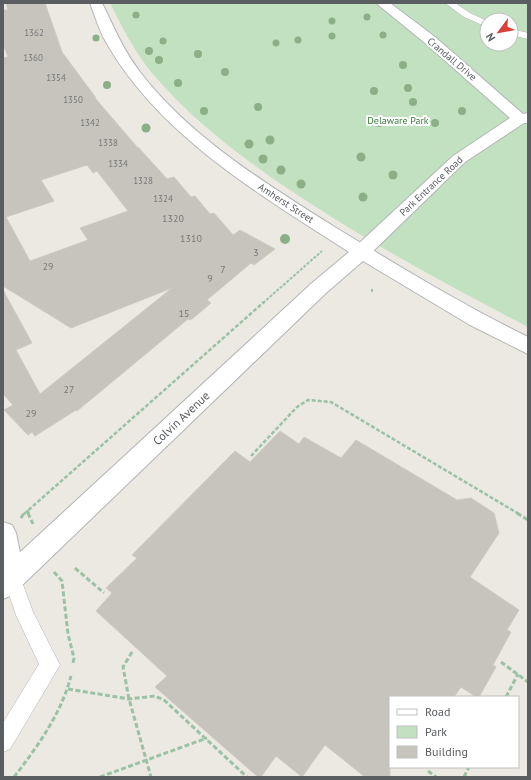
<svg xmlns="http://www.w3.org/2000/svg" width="531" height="780" font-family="'PT Sans',sans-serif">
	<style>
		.green { fill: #c2e1c0; fill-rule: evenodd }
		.building { fill: #c7c4be; stroke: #d0cac1; fill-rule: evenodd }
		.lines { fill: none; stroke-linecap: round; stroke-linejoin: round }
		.lane-casing { stroke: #b2b5b8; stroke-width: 1 }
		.street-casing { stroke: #b2b5b8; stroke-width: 2 }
		.secondary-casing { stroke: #b1b5b8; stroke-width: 2 }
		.path-far2 { stroke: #9ac2a3; stroke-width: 2; stroke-dasharray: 3 1.5; stroke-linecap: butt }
		.path-far1 { stroke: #9ac2a3; stroke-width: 2.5; stroke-dasharray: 4 2; stroke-linecap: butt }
		.path { stroke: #9ac2a3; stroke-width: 3; stroke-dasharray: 5 2.5; stroke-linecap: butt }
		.lane { fill: #fff; fill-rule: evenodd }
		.street { fill: #fff; fill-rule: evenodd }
		.secondary { fill: #fff; fill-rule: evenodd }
		.tree { fill: #8baf87 }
		.labels { text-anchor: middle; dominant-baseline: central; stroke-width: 4; stroke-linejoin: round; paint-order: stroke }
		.far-number-label { font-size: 9px; fill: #757878 }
		.far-street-label { font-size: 10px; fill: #5a5e61; stroke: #fff }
		.far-park-label { font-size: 10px; fill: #3c7f3c; stroke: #fff }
		.number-label { font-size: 10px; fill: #757878 }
		.street-label { font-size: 12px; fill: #5a5e61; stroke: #fff }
	</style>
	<rect width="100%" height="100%" fill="#ece9e2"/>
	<!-- green -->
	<path class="green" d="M 110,3 L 528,3 L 528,327 C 445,284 364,240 287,188 C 238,155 190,118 152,73 C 134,51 122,27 110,3 ZM 487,20 L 511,20 L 511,44 L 487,44 Z"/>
	<!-- building -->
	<g class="building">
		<path d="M 6,3 L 45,3 L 62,52 L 96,98 L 95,98 L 137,147 L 138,147 L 167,179 L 174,177 L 191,197 L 195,196 L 210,214 L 214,213 L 233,235 L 240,230 L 275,249 L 254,265 L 251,263 L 207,300 L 211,303 L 191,320 L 188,319 L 77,411 L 76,410 L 35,436 L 32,432 L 28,435 L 4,410 L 13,405 L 3,394 L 3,290 L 32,343 L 16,350 L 40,394 L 172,288 L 71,328 L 3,286 L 3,58 L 8,57 L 3,44 L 3,10 L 8,10 ZM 87,165 L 93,173 L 97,171 L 128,211 L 80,228 L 88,240 L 30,261 L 6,217 L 54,201 L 41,180 Z"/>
		<path d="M 280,431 L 299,444 L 304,437 L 341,458 L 356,440 L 457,500 L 471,498 L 494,513 L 499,533 L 470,577 L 519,610 L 507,630 L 511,632 L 493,665 L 496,667 L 479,697 L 476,697 L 461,687 L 454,697 L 390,697 L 390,777 L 365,777 L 325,745 L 302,777 L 276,756 L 261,777 L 258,777 L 155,687 L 167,676 L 96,611 L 112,593 L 106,588 L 137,558 L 132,555 L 235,451 L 250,462 Z"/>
	</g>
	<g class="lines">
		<!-- lane casing -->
		<g class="lane-casing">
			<g id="lane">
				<path d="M 445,3 L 455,3 L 470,13 L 487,21 L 487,27 L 464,17 Z"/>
				<path d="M 511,29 L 528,33 L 528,39 L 511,35 Z"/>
				<path d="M 12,569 L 18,571 L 33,612 L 60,665 L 10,749 L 3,752 L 3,723 L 39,664 L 16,615 L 3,577 L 6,571 Z"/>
			</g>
		</g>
		<!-- street casing -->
		<g class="street-casing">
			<g id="street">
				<path d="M 376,3 L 390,3 L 435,37 L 523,114 L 528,113 L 528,123 L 524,123 L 465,162 L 368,256 L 361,258 L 354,256 L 352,252 L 354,248 L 453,156 L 510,118 L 425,43 Z"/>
				<path d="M 3,522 L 12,525 L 16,533 L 25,577 L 21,586 L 12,589 L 3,586 Z"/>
			</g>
		</g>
		<!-- secondary casing -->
		<g class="secondary-casing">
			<path id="secondary" d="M 90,3 L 102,3 C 115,29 122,48 140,72 C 190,137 265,183 333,226 C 397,265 461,304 528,337 L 528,354 L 470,325 L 363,261 L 326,293 L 12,595 L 3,599 L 3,568 L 312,283 L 349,252 C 261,195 159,136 106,42 C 99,30 95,16 90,3 Z"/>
		</g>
		<!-- path-far2 -->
		<g class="path-far2">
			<path d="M 372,289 L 372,292"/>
			<path d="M 263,303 L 322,251"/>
		</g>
		<!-- path-far1 -->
		<g class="path-far1">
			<path d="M 251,456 L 297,407 L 308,400 L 331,402 L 519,514"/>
			<path d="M 27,510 L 29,514"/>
			<path d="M 24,514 L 264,302"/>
		</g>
		<!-- path -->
		<g class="path">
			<path d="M 28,513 L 33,524"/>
			<path d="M 517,513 L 528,520"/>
			<path d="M 21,518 L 24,513"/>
			<path d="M 75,568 L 104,593"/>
			<path d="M 54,572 L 62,581 L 68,634 L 74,658 L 73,663"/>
			<path d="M 132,652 L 123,667 L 129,699 L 151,777"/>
			<path d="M 501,662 L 528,682"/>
			<path d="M 68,689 L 129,699 L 155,696 L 164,700 L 247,777"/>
			<path d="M 506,697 L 518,674"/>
			<path d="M 428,771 L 436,777"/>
			<path d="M 14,777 C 38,746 61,714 71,676"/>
			<path d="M 100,777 L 207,738"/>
			<path d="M 464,777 L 469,767"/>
		</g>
		<!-- lane -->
		<use href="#lane" class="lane"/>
		<!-- street -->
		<use href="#street" class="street"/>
		<!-- secondary -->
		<use href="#secondary" class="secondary"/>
	</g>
	<!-- trees -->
	<g class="tree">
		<circle cx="136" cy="15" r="3.5"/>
		<circle cx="367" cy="17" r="3.5"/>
		<circle cx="332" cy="21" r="3.5"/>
		<circle cx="383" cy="35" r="3.5"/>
		<circle cx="332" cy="36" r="3.5"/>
		<circle cx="96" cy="38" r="3.5"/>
		<circle cx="298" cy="40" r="3.5"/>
		<circle cx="163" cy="41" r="3.5"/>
		<circle cx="276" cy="43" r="3.5"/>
		<circle cx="149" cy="51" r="4"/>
		<circle cx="198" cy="54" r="4"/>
		<circle cx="159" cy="60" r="4"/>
		<circle cx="403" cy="65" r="4"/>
		<circle cx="225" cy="72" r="4"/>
		<circle cx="178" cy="83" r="4"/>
		<circle cx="107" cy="85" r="4"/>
		<circle cx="408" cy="88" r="4"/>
		<circle cx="374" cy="91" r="4"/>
		<circle cx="413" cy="102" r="4"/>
		<circle cx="258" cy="107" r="4"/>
		<circle cx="204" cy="111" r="4"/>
		<circle cx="462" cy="111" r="4"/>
		<circle cx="379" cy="123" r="4"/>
		<circle cx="435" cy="123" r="4"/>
		<circle cx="146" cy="128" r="4.5"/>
		<circle cx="270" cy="140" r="4.5"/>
		<circle cx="249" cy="144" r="4.5"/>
		<circle cx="361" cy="157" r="4.5"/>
		<circle cx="263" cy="159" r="4.5"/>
		<circle cx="281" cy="170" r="4.5"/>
		<circle cx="393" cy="175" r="4.5"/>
		<circle cx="301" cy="184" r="4.5"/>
		<circle cx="363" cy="197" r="4.5"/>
		<circle cx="285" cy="239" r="5"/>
	</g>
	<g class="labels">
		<!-- far-number labels -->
		<g class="far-number-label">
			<text x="34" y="32">1362</text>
			<text x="33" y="57">1360</text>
			<text x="56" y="77">1354</text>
			<text x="73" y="99">1350</text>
			<text x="90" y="122">1342</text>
			<text x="108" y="142">1338</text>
			<text x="118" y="163">1334</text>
			<text x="143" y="180">1328</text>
			<text x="163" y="198">1324</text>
		</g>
		<!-- far-street labels -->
		<g class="far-street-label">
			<text transform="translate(452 59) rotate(40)">Crandall Drive</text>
			<text transform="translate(431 186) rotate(-43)">Park Entrance Road</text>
			<text transform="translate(286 203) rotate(33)">Amherst Street</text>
		</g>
		<!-- far-park labels -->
		<g class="far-park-label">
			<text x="398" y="120">Delaware Park</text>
		</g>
		<!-- number labels -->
		<g class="number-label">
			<text x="173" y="218">1320</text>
			<text x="191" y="238">1310</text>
			<text x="256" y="252">3</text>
			<text x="48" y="266">29</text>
			<text x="223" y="269">7</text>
			<text x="210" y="278">9</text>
			<text x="184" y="313">15</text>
			<text x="69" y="389">27</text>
			<text x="31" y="413">29</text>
		</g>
		<!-- street labels -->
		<g class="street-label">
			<text transform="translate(181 418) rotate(-43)">Colvin Avenue</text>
		</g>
	</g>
	<!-- border -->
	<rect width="531" height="780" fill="none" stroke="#5a5e61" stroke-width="8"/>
	<!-- legend -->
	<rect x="389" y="696" width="130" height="72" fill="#ffffff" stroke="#bdbfc0"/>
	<rect x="397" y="709" width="20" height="6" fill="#ffffff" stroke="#bdbfc0"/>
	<text x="425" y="716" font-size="12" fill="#5a5e61">Road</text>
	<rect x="397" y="726" width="20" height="12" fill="#c2e1c0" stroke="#bdbfc0"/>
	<text x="425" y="736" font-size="12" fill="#5a5e61">Park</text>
	<rect x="397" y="746" width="20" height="12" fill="#c7c4be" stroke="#bdbfc0"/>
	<text x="425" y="756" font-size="12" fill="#5a5e61">Building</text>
	<!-- north arrow -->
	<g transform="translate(499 32) rotate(238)"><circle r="19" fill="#ffffff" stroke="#bdbfc0"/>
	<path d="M0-3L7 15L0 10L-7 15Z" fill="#d9403b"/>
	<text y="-6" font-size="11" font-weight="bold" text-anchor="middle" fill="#5a5e61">N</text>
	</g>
</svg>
